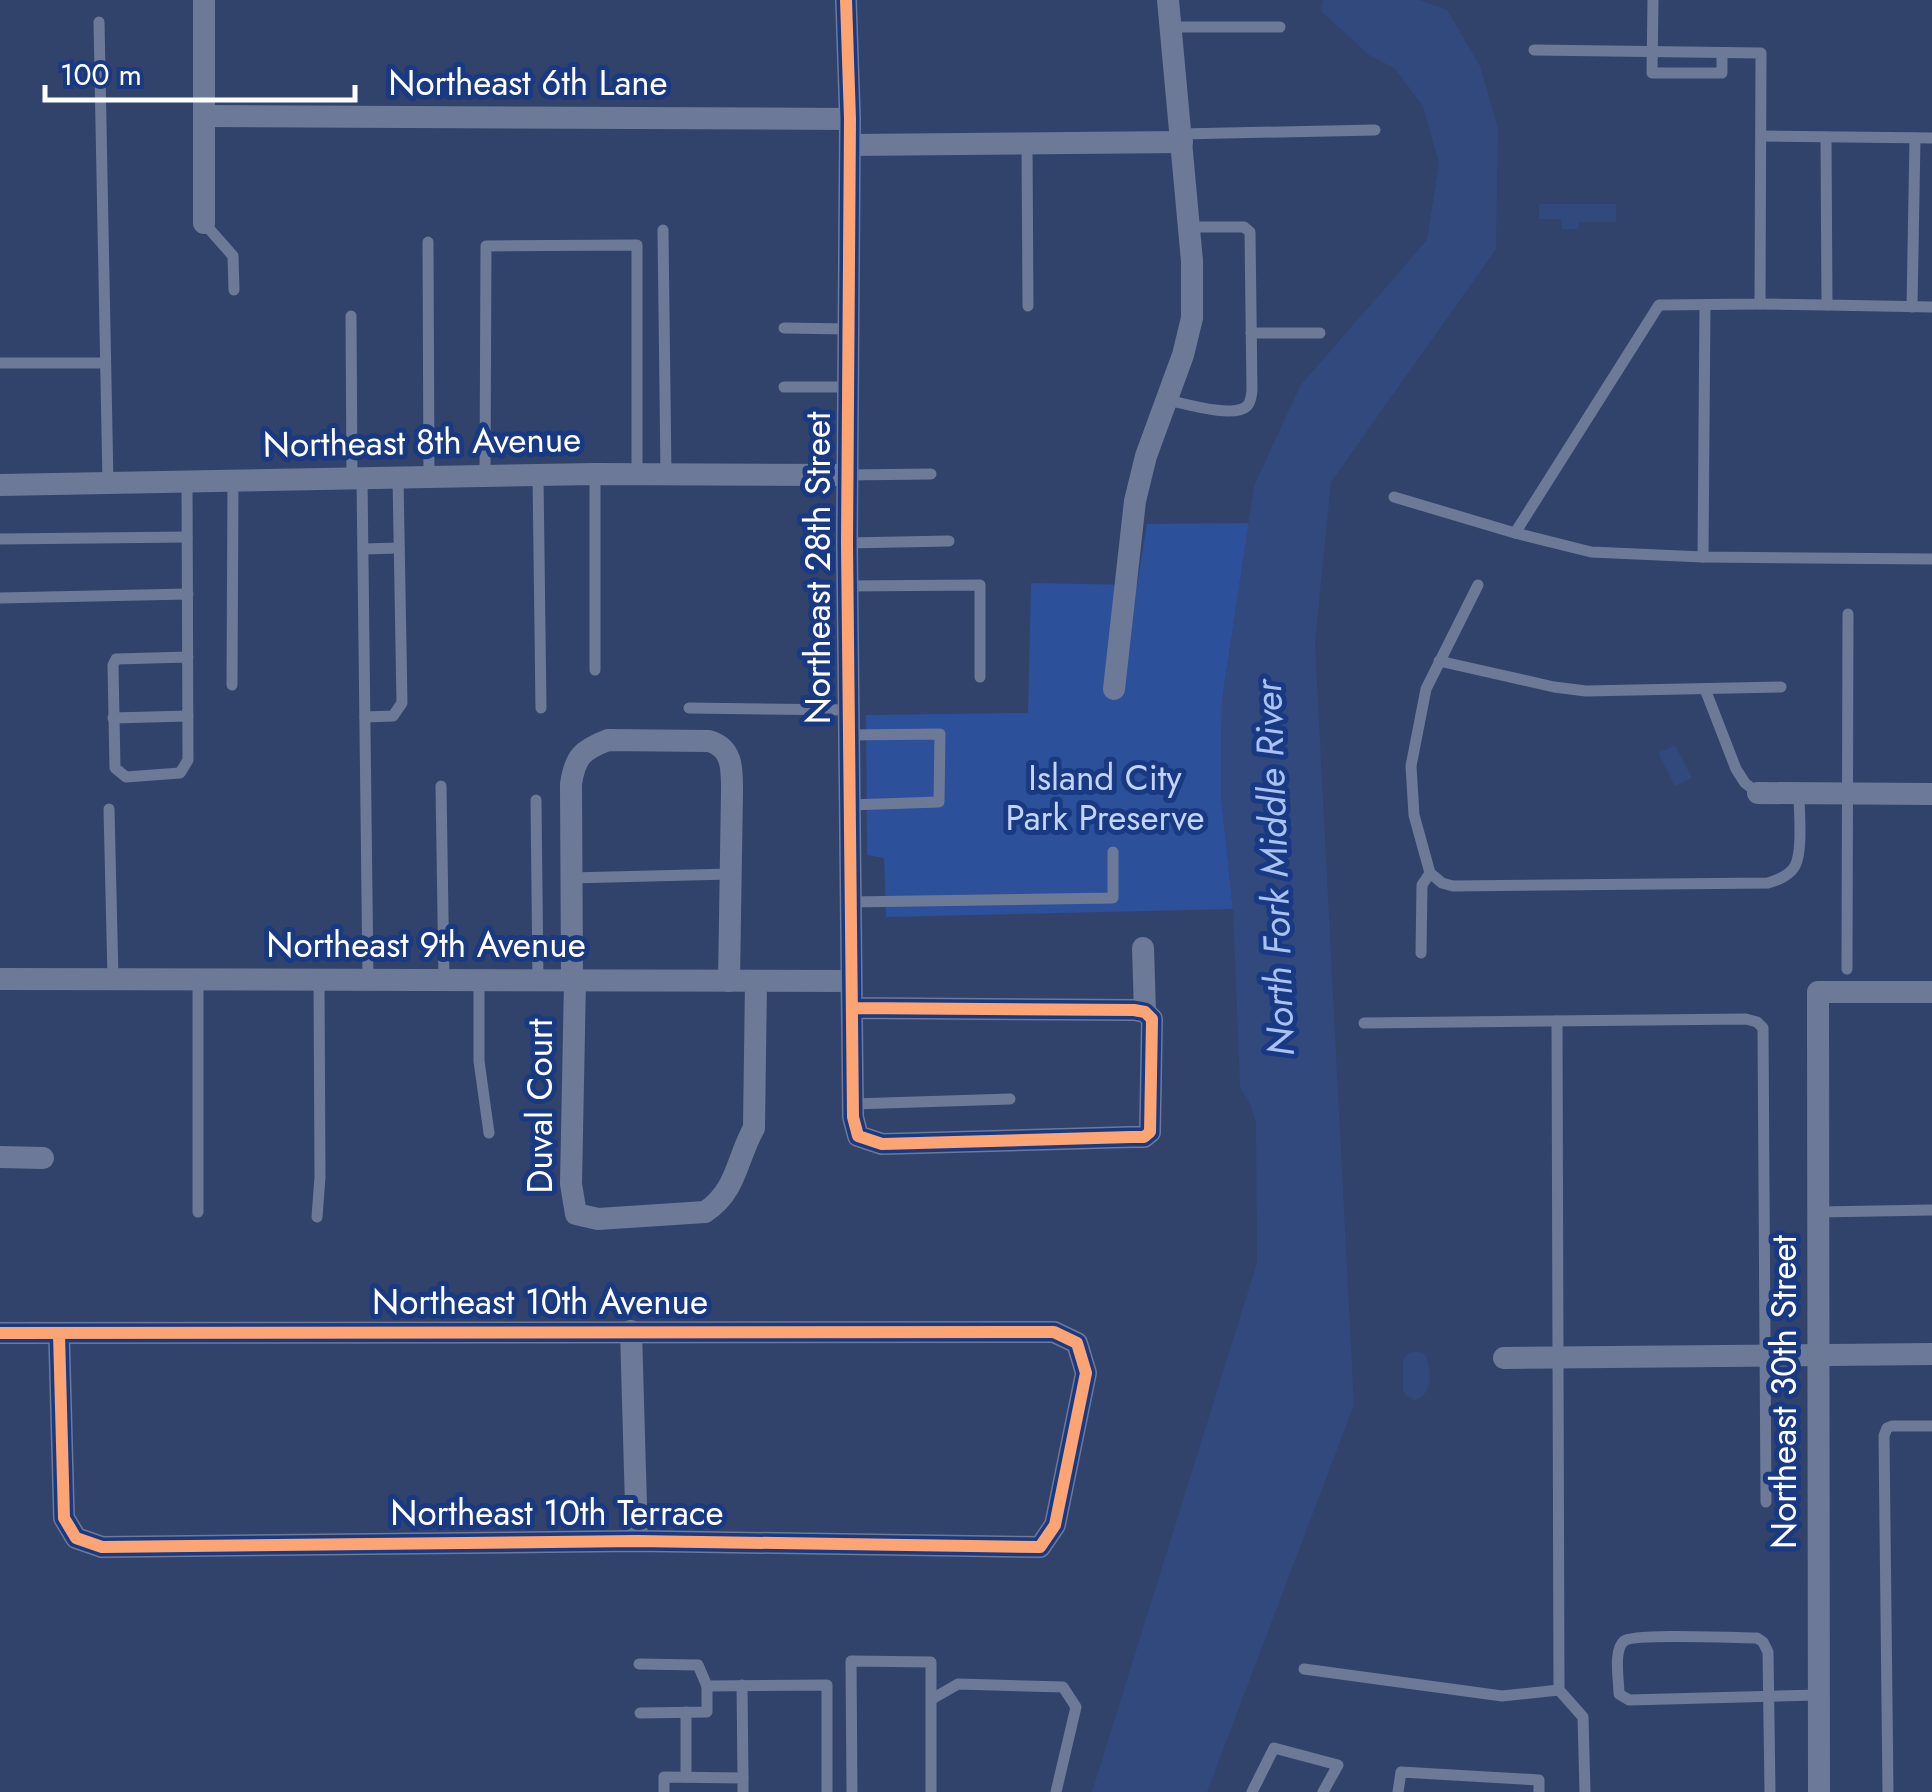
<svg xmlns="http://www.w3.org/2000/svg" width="1932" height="1792" font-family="Jost,sans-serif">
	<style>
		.green { fill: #2d509a }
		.water { fill: #32497e }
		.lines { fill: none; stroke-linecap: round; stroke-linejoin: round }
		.service { stroke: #6c7a98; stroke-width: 11 }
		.minor { stroke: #6c7a98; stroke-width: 22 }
		.cycleway-casing { stroke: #193a82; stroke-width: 19 }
		.cycleway { stroke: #fda474; stroke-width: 12 }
		.labels { text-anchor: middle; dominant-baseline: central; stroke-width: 10; stroke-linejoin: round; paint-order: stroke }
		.street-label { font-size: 35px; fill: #fff; stroke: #193a82 }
		.park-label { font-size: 35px; fill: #c2d4f8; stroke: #193a82 }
		.water-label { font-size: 38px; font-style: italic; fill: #a9c1f3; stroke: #193a82 }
	</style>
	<rect width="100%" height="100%" fill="#31436a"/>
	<!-- green -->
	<path class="green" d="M 1249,523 L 1222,700 L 1221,796 L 1233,909 L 886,917 L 884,858 L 867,855 L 866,715 L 1028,713 L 1031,583 L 1137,585 L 1147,524 Z"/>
	<!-- water -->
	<g class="water">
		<path d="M 1323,0 L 1419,0 L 1447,10 L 1480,66 L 1498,129 L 1496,249 L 1331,482 L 1315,643 L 1354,1405 L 1207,1792 L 1092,1792 L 1257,1263 L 1256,1123 L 1249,1101 L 1240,1087 L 1233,909 L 1221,796 L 1222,700 L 1254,486 L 1300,386 L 1427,240 L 1439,163 L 1423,106 L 1394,68 L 1369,55 L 1321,11 Z"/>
		<path d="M 1539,204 L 1616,204 L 1616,222 L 1579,222 L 1578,229 L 1562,229 L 1561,219 L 1539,219 Z"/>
		<path d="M 1675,745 L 1692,778 L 1675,786 L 1658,753 Z"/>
		<path d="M 1416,1351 L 1425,1354 C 1432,1370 1433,1395 1415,1400 L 1407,1396 L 1403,1390 L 1403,1361 L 1407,1354 Z"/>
	</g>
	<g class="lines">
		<!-- service -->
		<g class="service">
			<path d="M 1653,0 L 1652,73 L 1722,73 L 1722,53"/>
			<path d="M 99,22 L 108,483"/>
			<path d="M 1171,27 L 1280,27"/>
			<path d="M 1181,134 L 1375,130"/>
			<path d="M 1761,136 L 1932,138"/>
			<path d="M 1826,137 L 1827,305 L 1932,307"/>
			<path d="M 1027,144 L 1028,306"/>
			<path d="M 204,223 L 233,256 L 234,290"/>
			<path d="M 663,230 L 666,475"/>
			<path d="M 428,242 L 429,478"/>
			<path d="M 1760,304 L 1827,305"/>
			<path d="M 1912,307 L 1915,138"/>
			<path d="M 351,316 L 352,478"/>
			<path d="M 784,328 L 848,329"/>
			<path d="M 1251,333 L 1320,333"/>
			<path d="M 0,363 L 105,363"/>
			<path d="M 784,387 L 847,387"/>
			<path d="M 1167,400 C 1183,403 1234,419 1247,406 C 1251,402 1251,397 1252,391 L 1250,232 L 1244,227 L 1189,227"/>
			<path d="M 846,475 L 931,474"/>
			<path d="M 538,476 L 541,708"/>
			<path d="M 485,477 L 486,246 L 637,245 L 637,474"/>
			<path d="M 362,479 L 368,979"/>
			<path d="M 187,481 L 188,760 L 180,773 L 126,777 L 115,768 L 113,665 L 116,659 L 188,657"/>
			<path d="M 1394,497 L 1515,533 L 1659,305 L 1760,304 L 1761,53 L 1534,50"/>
			<path d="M 1515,533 L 1591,552 L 1703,557 L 1932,559"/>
			<path d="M 0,539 L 187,537"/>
			<path d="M 847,543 L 949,541"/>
			<path d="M 363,549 L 399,548"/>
			<path d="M 1703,557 L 1705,305"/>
			<path d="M 1478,585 L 1426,689 L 1411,766 L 1414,815 L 1430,873 L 1442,883 L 1453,886 L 1768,883 C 1778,880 1789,876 1795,866 C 1803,851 1799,811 1799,794"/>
			<path d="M 847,586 L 980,585 L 980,677"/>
			<path d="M 0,598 L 188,594"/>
			<path d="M 1439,661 L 1554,687 L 1586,691 L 1781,687"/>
			<path d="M 595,670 L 595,474"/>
			<path d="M 232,685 L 233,481"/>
			<path d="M 1705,689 L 1736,769 L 1745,783 L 1758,793"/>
			<path d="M 689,708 L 849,710"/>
			<path d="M 365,717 L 393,716 L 402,703 L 398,478"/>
			<path d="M 113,718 L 188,716"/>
			<path d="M 849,735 L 940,734 L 939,802 L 850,805"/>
			<path d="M 441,786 L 444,980"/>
			<path d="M 536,800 L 538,981"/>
			<path d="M 109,809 L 113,978"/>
			<path d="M 571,878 L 730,874"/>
			<path d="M 850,902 L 1113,898 L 1113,852"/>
			<path d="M 1421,953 L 1422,885 L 1430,873"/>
			<path d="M 1847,969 L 1848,614"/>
			<path d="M 198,978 L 198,1212"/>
			<path d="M 479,980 L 479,1061 L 489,1133"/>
			<path d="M 1557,1021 L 1559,1690 L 1583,1717 L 1585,1792"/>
			<path d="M 1364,1023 L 1746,1019 L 1757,1022 L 1763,1028 L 1766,1502"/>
			<path d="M 853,1104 L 1010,1099"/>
			<path d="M 1819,1212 L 1932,1210"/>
			<path d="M 317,1217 L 320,1177 L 319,979"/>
			<path d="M 639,1664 L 698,1665 L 707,1686"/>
			<path d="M 1304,1669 L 1502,1696 L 1559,1690"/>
			<path d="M 742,1685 L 743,1778"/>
			<path d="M 932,1699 L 958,1684 L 1063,1687 L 1076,1707 L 1056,1792"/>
			<path d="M 640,1713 L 707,1712 L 707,1686 L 827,1685 L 827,1792"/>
			<path d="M 686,1777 L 686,1712"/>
			<path d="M 664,1792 L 664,1777 L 743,1778 L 743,1792"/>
			<path d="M 852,1792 L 851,1661 L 931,1662 L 931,1792"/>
			<path d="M 1252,1792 L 1274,1748 L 1338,1765 L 1323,1792"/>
			<path d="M 1398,1792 L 1401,1772 L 1539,1780 L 1539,1792"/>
			<path d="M 1770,1792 L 1768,1652 L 1763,1642 L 1757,1638 C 1738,1638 1634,1633 1624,1641 C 1613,1650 1619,1680 1619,1694 L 1629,1700 L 1819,1695"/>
			<path d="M 1888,1792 L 1884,1436 L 1887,1428 L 1892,1426 L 1932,1426"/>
		</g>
		<!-- minor -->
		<g class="minor">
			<path d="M 846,0 L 850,119 L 847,543 L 853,1117 L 858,1136 L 882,1144 L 1131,1137 L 1144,1137 L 1150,1132 L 1152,1019 L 1145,1012 L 1134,1010 L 852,1008"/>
			<path d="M 205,116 L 850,119"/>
			<path d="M 850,145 L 1182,142"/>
			<path d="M 204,223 L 204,0"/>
			<path d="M 0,485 L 595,474 L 846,475"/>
			<path d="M 1114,689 L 1135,501 L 1146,456 L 1183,355 L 1192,318 L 1192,261 L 1168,0"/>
			<path d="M 1758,793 L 1932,794"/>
			<path d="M 1143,948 L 1145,1012"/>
			<path d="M 0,979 L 851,981"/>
			<path d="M 572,981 L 571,784 C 575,757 582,750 608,740 L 709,741 C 733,748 732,769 732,791 L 729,981"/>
			<path d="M 575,981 L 571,1184 L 576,1214 L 598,1219 L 705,1212 C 737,1191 736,1160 754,1128 L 756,981"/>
			<path d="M 0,1157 L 43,1158"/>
			<path d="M 631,1331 L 637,1541"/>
			<path d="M 0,1333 L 1054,1332 L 1077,1343 L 1086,1373 L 1055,1525 L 1040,1547 L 637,1541 L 102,1547 L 76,1538 L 64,1518 L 59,1334"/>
			<path d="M 1504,1358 L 1932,1354"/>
			<path d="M 1819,1792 L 1818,992 L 1932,992"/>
		</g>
		<!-- cycleway casing -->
		<g class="cycleway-casing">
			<g id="cycleway">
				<path d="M 846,0 L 850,119 L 847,543 L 853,1117 L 858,1136 L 882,1144 L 1131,1137 L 1144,1137 L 1150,1132 L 1152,1019 L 1145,1012 L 1134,1010 L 852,1008"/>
				<path d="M 0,1333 L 1054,1332 L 1077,1343 L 1086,1373 L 1055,1525 L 1040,1547 L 637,1541 L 102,1547 L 76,1538 L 64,1518 L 59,1334"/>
			</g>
		</g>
		<!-- cycleway -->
		<use href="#cycleway" class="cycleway"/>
	</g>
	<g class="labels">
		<!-- street labels -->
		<g class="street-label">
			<text x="528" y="83">Northeast 6th Lane</text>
			<text transform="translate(422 442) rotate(-1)">Northeast 8th Avenue</text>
			<text transform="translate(818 568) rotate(-90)">Northeast 28th Street</text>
			<text x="426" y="945">Northeast 9th Avenue</text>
			<text transform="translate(540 1106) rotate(-90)">Duval Court</text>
			<text x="540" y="1302">Northeast 10th Avenue</text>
			<text transform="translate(1784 1392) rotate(-90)">Northeast 30th Street</text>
			<text x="557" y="1513">Northeast 10th Terrace</text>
		</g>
		<!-- park labels -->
		<g class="park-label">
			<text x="1105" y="778">Island City<tspan x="1105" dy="40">Park Preserve</tspan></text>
		</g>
		<!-- water labels -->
		<g class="water-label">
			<text transform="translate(1274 868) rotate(-92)">North Fork Middle River</text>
		</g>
	</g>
	<!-- scale -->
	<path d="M45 85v15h310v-15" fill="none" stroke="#ffffff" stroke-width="5"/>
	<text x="60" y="85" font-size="30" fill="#ffffff" stroke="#193a82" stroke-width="8" paint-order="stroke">100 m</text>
</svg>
